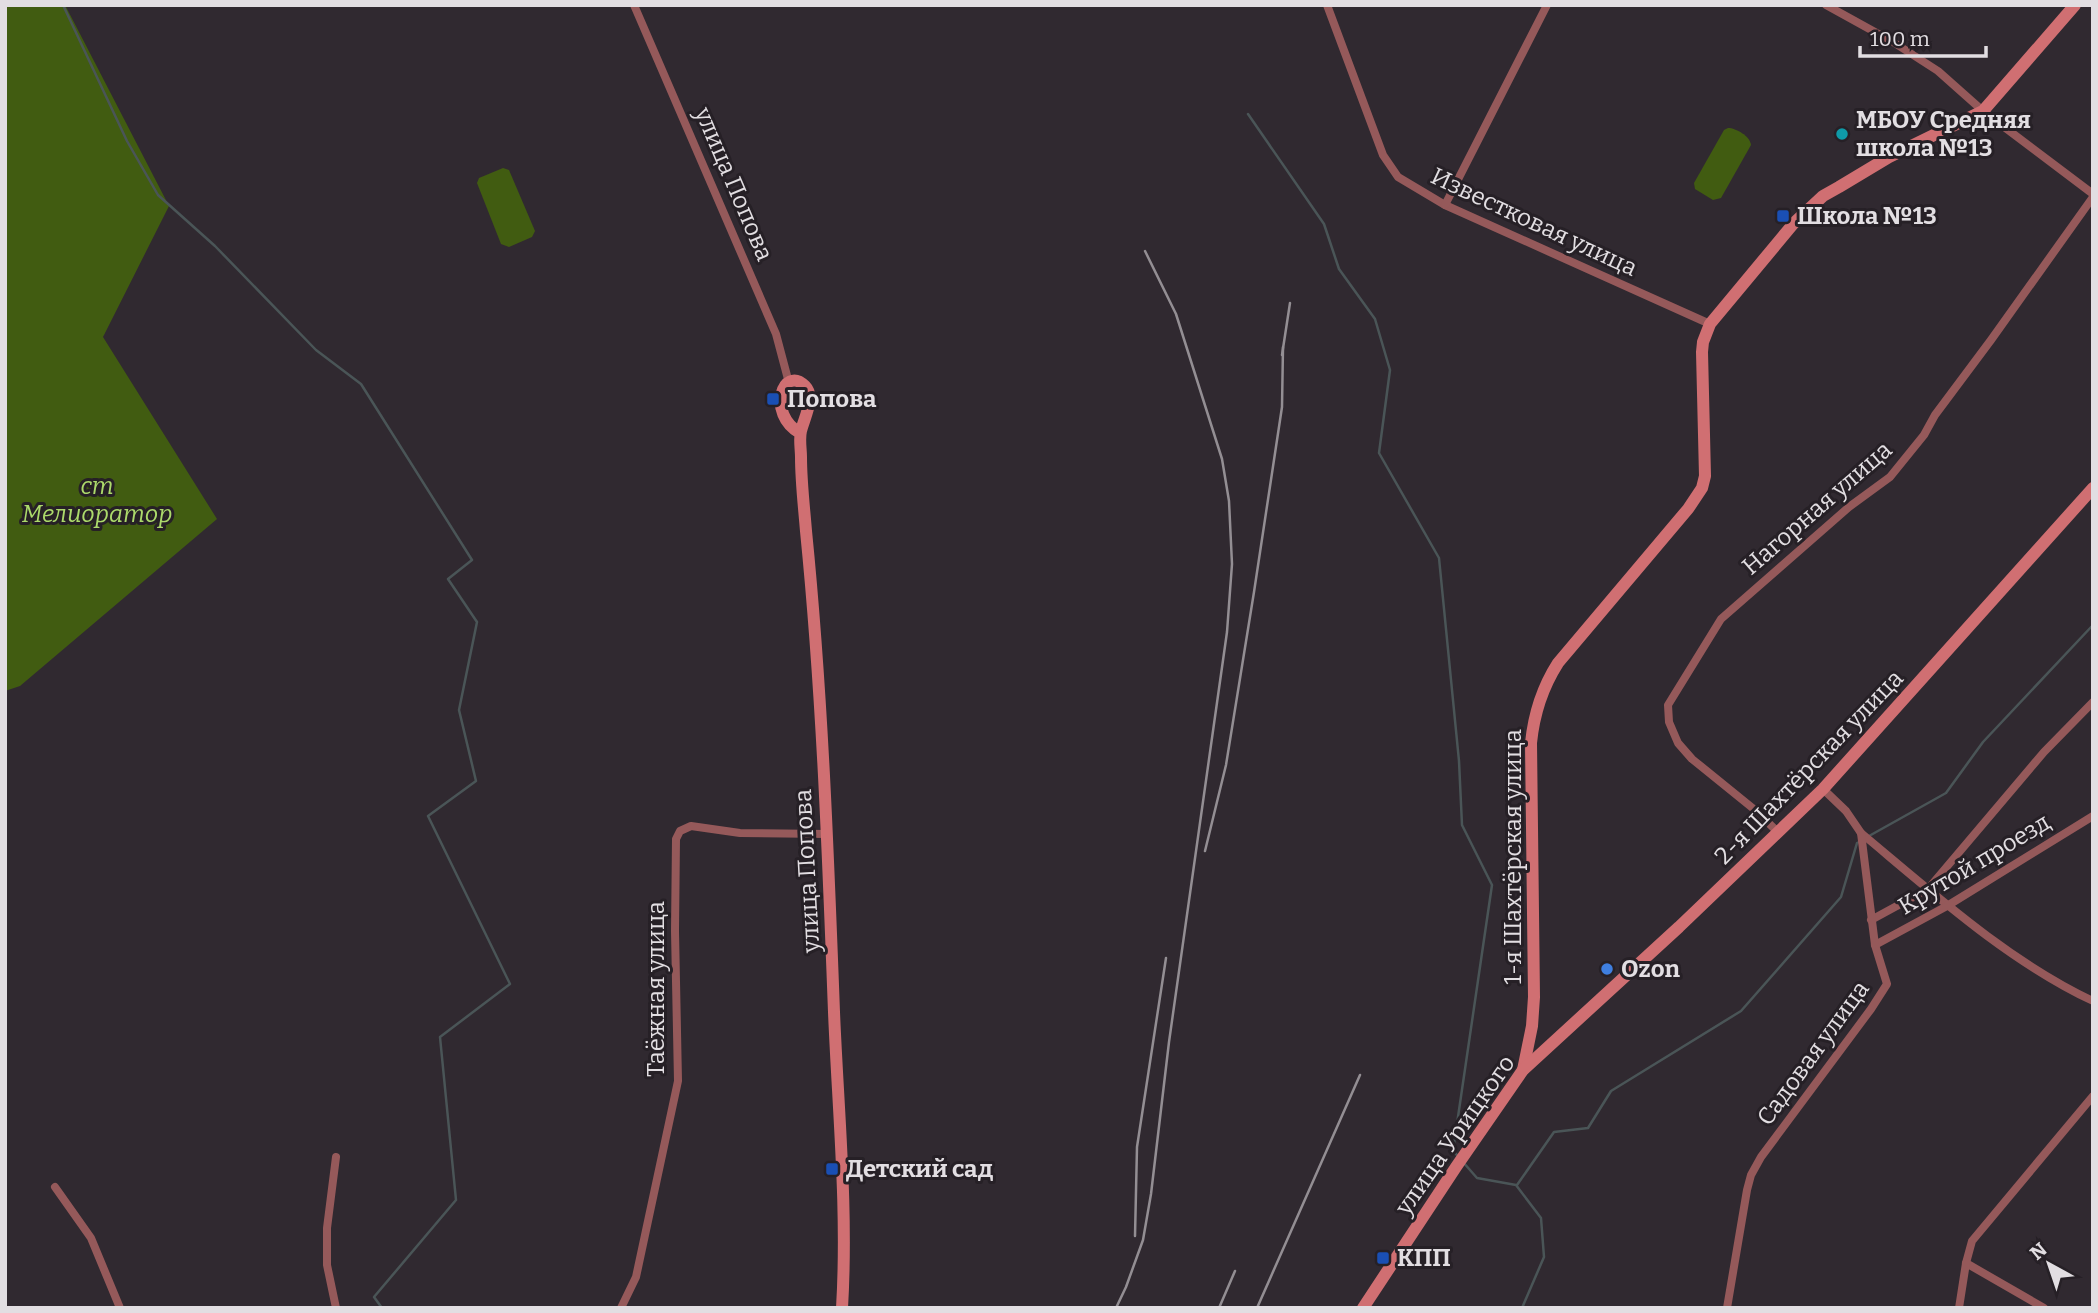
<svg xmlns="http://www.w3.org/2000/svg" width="2098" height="1313" font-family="Bitter,serif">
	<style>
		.green { fill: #415c11 }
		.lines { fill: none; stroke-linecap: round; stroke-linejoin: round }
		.stream { stroke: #4a5557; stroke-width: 2.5 }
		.street { stroke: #95595a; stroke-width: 8 }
		.secondary { stroke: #d06f72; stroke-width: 12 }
		.rail { stroke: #938e93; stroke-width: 2.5 }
		.culture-dot { fill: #0f9aa8; stroke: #262026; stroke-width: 2.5 }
		.transit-dot { fill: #1a4fb4; stroke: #262026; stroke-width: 2.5 }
		.shop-dot { fill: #3f7fe0; stroke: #262026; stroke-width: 2.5 }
		.labels { text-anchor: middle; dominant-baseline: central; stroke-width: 6; stroke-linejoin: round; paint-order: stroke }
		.poi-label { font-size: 24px; font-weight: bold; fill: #e2dee2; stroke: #262026; text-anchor: start }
		.street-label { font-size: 24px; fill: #e2dee2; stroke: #262026 }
		.park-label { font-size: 24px; font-style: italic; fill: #acda6b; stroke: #262026 }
	</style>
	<rect width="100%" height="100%" fill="#302930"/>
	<!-- green -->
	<g class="green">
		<path d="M 5,5 L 65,5 L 169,206 L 103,337 L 217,519 L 20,686 L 5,691 Z"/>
		<path d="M 1728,128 C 1736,128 1750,136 1751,145 L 1721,198 L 1713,200 L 1695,189 L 1694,183 L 1724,130 Z"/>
		<path d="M 503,168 L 509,170 L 535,231 L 532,237 L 509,247 L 501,244 L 477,183 L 479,178 Z"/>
	</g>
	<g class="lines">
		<!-- stream -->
		<g class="stream">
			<path d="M 63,5 L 127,141 L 158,195 L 215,246 L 316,350 L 361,384 L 472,560 L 448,579 L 477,622 L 459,710 L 476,781 L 428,816 L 510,984 L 440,1037 L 456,1200 L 374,1297 L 382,1308"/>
			<path d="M 1248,114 L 1324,224 L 1339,269 L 1375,319 L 1390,370 L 1379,453 L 1439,558 L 1459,761 L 1462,825 L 1492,885 L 1453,1151 L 1459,1157"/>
			<path d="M 1869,836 L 1946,793 L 1983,742 L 2093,625"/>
			<path d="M 1463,1162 L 1477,1178 L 1516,1185 L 1541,1218 L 1544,1257 L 1522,1308"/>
			<path d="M 1517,1185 L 1554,1132 L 1588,1128 L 1611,1091 L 1741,1011 L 1841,897 L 1857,843 L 1861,841"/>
		</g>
		<!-- street -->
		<g class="street">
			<path d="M 634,5 L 776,334 L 789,383"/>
			<path d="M 1327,5 L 1383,155 L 1398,177 L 1445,205 L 1710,324"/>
			<path d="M 1826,5 L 1893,42 L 1938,71 L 1983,111 L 2093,194"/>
			<path d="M 1445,205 L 1547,5"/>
			<path d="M 1779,833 L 1755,810 L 1692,759 L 1678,743 L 1669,722 L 1668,705 L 1721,619 L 1849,507 L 1890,477 L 1924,435 L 1935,415 L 1991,340 L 2093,197"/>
			<path d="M 1861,833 C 1933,893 2008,961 2093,1001"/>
			<path d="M 1871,920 L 1928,889 L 2044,752 L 2093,702"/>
			<path d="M 1875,945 L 1947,906 L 2093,816"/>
			<path d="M 55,1187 L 91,1238 L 120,1308"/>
			<path d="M 1966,1263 L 2044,1308"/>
			<path d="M 336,1308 L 327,1265 L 327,1228 L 336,1157"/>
			<path d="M 621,1308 L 636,1277 L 678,1081 L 675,931 L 676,839 L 680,831 L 691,826 L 740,833 L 827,834"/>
			<path d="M 1727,1308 L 1747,1190 L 1751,1175 L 1761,1157 L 1871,1009 L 1887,984 L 1875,945 L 1861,833 L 1846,811 L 1823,789"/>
			<path d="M 1959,1308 L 1966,1263 L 1972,1241 L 2093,1096"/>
		</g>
		<!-- secondary -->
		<g class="secondary">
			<path d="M 800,433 C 766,414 783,364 805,386 C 816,397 804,418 801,431 C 799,439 801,449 801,457 C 801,482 804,506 806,531 C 822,691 828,851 834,1012 C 838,1110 848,1209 842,1308"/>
			<path d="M 1523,1070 L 1532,1026 L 1534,997 L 1531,743 C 1534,713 1542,688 1558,663 L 1688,509 L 1702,488 L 1705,476 L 1702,352 L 1703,342 L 1710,324 L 1794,223 L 1823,196 L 1839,187 L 1889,157 L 1983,111 L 2075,5"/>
			<path d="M 1363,1308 L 1456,1167 L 1523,1070 L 1679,927 L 1823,789 L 2093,488"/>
		</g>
		<!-- rail -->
		<g class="rail">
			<path d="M 1282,355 L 1290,303"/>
			<path d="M 1205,851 L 1226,765 L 1254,592 L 1282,407 L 1283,347"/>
			<path d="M 1135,1236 L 1137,1147 L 1166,958"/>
			<path d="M 1116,1308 L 1126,1287 L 1143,1240 L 1151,1194 L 1169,1042 L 1227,632 L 1232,564 L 1229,501 L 1222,459 L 1176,314 L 1145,251"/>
			<path d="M 1219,1308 L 1235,1271"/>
			<path d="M 1257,1308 L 1360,1075"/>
		</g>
	</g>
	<!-- markers -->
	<circle class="culture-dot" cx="1842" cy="134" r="7"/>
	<g class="transit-dot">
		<rect x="1776" y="209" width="14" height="14" rx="3.5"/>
		<rect x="766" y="392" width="14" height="14" rx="3.5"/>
		<rect x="825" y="1162" width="14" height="14" rx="3.5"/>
		<rect x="1376" y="1251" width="14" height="14" rx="3.5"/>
	</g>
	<circle class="shop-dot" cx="1607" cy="969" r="7"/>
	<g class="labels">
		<!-- poi labels -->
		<g class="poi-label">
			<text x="1856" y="120">МБОУ Средняя<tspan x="1856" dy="28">школа №13</tspan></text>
			<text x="1797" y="216">Школа №13</text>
			<text x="787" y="399">Попова</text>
			<text x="1621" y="969">Ozon</text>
			<text x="846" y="1169">Детский сад</text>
			<text x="1397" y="1258">КПП</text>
		</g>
		<!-- street labels -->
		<g class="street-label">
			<text transform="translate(734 184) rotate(67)">улица Попова</text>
			<text transform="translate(1534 222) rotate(25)">Известковая улица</text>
			<text transform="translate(1817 508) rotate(-41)">Нагорная улица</text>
			<text transform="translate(1809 767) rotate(-46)">2-я Шахтёрская улица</text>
			<text transform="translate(1513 857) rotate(-90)">1-я Шахтёрская улица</text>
			<text transform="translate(1974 864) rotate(-31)">Крутой проезд</text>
			<text transform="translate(807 871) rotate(-93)">улица Попова</text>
			<text transform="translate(656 989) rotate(-90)">Таёжная улица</text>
			<text transform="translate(1813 1053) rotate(-54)">Садовая улица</text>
			<text transform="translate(1455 1135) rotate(-55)">улица Урицкого</text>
		</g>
		<!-- park labels -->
		<g class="park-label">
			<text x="97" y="486">ст<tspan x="97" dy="28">Мелиоратор</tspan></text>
		</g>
	</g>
	<!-- border -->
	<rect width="2098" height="1313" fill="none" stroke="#e2dee2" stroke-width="14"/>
	<!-- north arrow -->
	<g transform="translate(2049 1264) rotate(320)" stroke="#262026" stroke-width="5" paint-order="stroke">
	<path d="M0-5L12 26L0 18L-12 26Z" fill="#e2dee2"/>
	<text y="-10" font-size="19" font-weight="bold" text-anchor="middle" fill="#e2dee2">N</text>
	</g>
	<!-- scale -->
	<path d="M1860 46v10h126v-10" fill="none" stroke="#e2dee2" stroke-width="3.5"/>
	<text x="1870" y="46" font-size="21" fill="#e2dee2" stroke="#262026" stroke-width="5" paint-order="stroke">100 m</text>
</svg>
